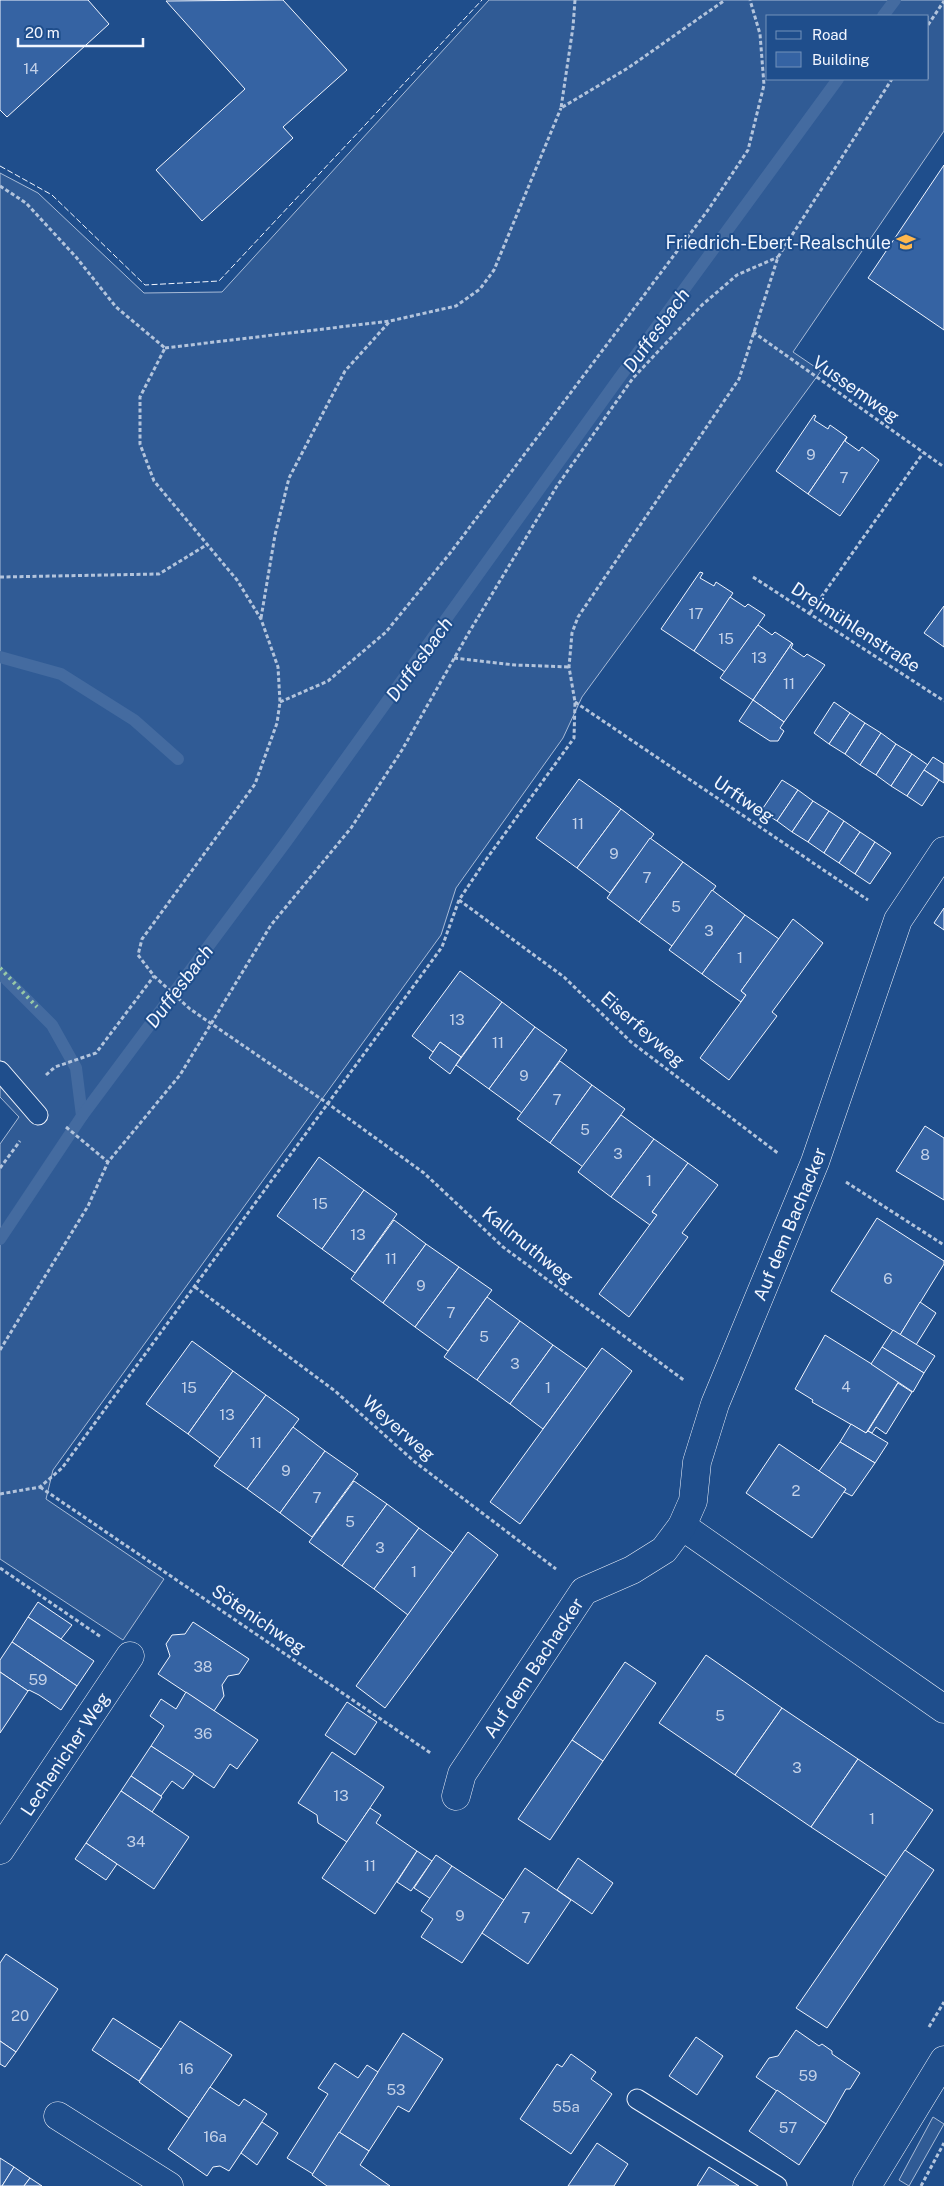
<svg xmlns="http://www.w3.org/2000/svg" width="944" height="2186" font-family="'Public Sans',sans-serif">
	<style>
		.built { fill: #305b95; stroke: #a8bbd7; fill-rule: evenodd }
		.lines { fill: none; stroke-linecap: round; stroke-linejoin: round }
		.stream { stroke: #446ba0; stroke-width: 12 }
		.building { fill: #3563a3; stroke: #f2f6ff }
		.service-casing { stroke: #f2f6ff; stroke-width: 21 }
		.minor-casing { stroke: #f2f6ff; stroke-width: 29 }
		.tertiary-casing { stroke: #f2f6ff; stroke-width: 29 }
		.path { stroke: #b3c4dc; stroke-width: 3; stroke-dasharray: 4 2.5; stroke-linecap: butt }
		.service { stroke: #1f4e8c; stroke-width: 19 }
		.minor { stroke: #1f4e8c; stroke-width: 28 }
		.tertiary { stroke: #1f4e8c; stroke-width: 28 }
		.hedge { stroke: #97c8a6; stroke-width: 4; stroke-dasharray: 2.5 4; stroke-linecap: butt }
		.fence { stroke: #f2f6ff; stroke-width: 1; stroke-dasharray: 6 2.5; stroke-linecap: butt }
		.labels { text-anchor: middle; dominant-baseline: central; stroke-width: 4; stroke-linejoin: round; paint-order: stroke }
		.number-label { font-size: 15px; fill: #c3d1e8 }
		.poi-label { font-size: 18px; fill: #f2f6ff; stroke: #1f4e8c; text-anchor: end }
		.street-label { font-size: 18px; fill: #f2f6ff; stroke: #1f4e8c }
		.water-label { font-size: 19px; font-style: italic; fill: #f2f6ff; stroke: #1f4e8c }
	</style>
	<rect width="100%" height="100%" fill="#1f4e8c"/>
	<!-- built -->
	<g class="built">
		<path d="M 489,0 L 944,0 L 944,131 L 793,352 L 821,371 L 582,697 L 563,738 L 456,888 L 441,935 L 53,1470 L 46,1499 L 164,1579 L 123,1640 L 0,1559 L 0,1144 L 19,1117 L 0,1097 L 0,173 L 38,193 L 144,293 L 222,292 ZM 768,16 L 928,16 L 928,79 L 768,79 Z"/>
		<path d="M 933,2117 L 944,2124 L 909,2186 L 899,2180 Z"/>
	</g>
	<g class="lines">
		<!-- stream -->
		<g class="stream">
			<path d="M 883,16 L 895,0"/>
			<path d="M 0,657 L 61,674 L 134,720 L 178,759"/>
			<path d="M 0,973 L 52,1025 L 76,1068 L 82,1116"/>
			<path d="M 0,1239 L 82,1116 L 286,842 L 617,381 L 838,79"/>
		</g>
	</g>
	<!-- building -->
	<g class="building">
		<path d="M 0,0 L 88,0 L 109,24 L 7,117 L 0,110 Z"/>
		<path d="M 283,0 L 347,70 L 283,127 L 293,138 L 202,221 L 156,170 L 245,89 L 166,1 Z"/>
		<path d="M 944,165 L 944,330 L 868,278 Z"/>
		<path d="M 814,415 L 816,416 L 814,420 L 828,429 L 830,425 L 847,437 L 808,494 L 776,471 Z"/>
		<path d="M 847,437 L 845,441 L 859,451 L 862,447 L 879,460 L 840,516 L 808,494 Z"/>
		<path d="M 700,572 L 703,573 L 700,578 L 714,586 L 716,582 L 733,593 L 694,651 L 661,629 Z"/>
		<path d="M 730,597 L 745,607 L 748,604 L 765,615 L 725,672 L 694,651 Z"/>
		<path d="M 944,606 L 944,647 L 924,633 Z"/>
		<path d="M 758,625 L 772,635 L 775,632 L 792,643 L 753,700 L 720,678 Z"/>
		<path d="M 792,643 L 793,644 L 791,648 L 804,657 L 807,654 L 825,665 L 784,722 L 753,700 Z"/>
		<path d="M 753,700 L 784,722 L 780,728 L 784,731 L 778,741 L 770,741 L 739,721 Z"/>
		<path d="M 834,702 L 850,713 L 829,744 L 814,733 Z"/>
		<path d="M 850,713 L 865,723 L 845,754 L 829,744 Z"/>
		<path d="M 865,723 L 881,733 L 860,765 L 845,754 Z"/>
		<path d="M 881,733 L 896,744 L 876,775 L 860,765 Z"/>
		<path d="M 896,744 L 912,754 L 891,786 L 876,775 Z"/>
		<path d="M 912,754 L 928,765 L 907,796 L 891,786 Z"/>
		<path d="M 933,757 L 944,764 L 944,783 L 924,770 Z"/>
		<path d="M 924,770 L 939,780 L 922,806 L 907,796 Z"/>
		<path d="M 579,779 L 621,809 L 577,868 L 536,838 Z"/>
		<path d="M 782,780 L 798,790 L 777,821 L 761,811 Z"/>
		<path d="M 798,790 L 813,801 L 792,832 L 777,821 Z"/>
		<path d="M 813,801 L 829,811 L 808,842 L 792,832 Z"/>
		<path d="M 621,809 L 654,834 L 610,893 L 577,868 Z"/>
		<path d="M 829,811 L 844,821 L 824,853 L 808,842 Z"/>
		<path d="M 844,821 L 860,832 L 839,863 L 824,853 Z"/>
		<path d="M 860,832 L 875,842 L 855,874 L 839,863 Z"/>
		<path d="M 650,838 L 683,862 L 639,922 L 607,898 Z"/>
		<path d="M 875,842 L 891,853 L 870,884 L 855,874 Z"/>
		<path d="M 683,862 L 716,886 L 672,946 L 639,922 Z"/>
		<path d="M 712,890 L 745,915 L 702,974 L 669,950 Z"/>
		<path d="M 944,908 L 944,930 L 934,923 Z"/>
		<path d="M 745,915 L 779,939 L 741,991 L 746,995 L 741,1002 L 702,974 Z"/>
		<path d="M 793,919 L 823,943 L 772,1012 L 777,1016 L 729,1080 L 700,1058 L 741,1002 L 746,995 L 741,991 Z"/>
		<path d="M 460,971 L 502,1002 L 461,1057 L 440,1042 L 433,1052 L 412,1036 Z"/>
		<path d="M 502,1002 L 535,1027 L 489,1089 L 456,1065 Z"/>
		<path d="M 535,1027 L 567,1050 L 522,1113 L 489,1089 Z"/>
		<path d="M 440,1042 L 461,1057 L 450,1074 L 429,1058 Z"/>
		<path d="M 560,1061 L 592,1085 L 550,1143 L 517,1119 Z"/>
		<path d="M 592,1085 L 625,1109 L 583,1167 L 550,1143 Z"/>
		<path d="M 621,1115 L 654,1139 L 611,1197 L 578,1172 Z"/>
		<path d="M 925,1126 L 944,1138 L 944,1200 L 896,1171 Z"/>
		<path d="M 654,1139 L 688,1163 L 652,1212 L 657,1215 L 650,1225 L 611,1197 Z"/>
		<path d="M 319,1157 L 364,1190 L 322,1249 L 277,1216 Z"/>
		<path d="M 688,1163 L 718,1185 L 682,1233 L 688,1237 L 629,1317 L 599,1294 L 657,1215 L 652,1212 Z"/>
		<path d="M 364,1190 L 397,1214 L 355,1273 L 322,1249 Z"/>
		<path d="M 877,1218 L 944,1261 L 944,1264 L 900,1335 L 831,1291 Z"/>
		<path d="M 394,1220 L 426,1244 L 383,1303 L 351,1279 Z"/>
		<path d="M 426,1244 L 459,1267 L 415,1327 L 383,1303 Z"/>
		<path d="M 459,1267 L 492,1290 L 448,1351 L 415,1327 Z"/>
		<path d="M 487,1297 L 520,1321 L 477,1380 L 444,1357 Z"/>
		<path d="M 920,1302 L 936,1313 L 916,1345 L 900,1335 Z"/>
		<path d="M 520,1321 L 553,1345 L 510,1404 L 477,1380 Z"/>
		<path d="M 893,1330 L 935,1356 L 924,1373 L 882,1347 Z"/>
		<path d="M 825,1335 L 899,1381 L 866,1433 L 812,1402 L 813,1400 L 795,1389 Z"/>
		<path d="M 192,1341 L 233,1371 L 188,1434 L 146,1404 Z"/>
		<path d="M 553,1345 L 587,1369 L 543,1429 L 510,1404 Z"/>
		<path d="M 882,1347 L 924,1373 L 913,1392 L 871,1364 Z"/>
		<path d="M 602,1348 L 632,1371 L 520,1524 L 490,1502 Z"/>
		<path d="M 233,1371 L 266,1395 L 220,1458 L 188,1434 Z"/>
		<path d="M 898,1383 L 912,1392 L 886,1434 L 876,1427 L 872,1433 L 868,1431 Z"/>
		<path d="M 266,1395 L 299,1419 L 247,1489 L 214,1466 Z"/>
		<path d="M 851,1424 L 866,1433 L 868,1431 L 888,1443 L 875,1463 L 840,1442 Z"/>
		<path d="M 293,1427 L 325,1451 L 280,1513 L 247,1489 Z"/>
		<path d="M 840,1442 L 875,1463 L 852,1496 L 844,1492 L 846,1489 L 819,1471 Z"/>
		<path d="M 779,1444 L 846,1489 L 812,1538 L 746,1493 Z"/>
		<path d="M 325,1451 L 358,1474 L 312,1537 L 280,1513 Z"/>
		<path d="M 354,1481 L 387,1504 L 342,1566 L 309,1542 Z"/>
		<path d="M 387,1504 L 419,1528 L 374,1589 L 342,1566 Z"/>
		<path d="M 419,1528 L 453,1553 L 408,1615 L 374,1589 Z"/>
		<path d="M 468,1532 L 498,1555 L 385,1708 L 356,1686 Z"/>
		<path d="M 38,1602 L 72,1625 L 61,1639 L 28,1617 Z"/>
		<path d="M 28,1617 L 94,1661 L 77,1686 L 12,1642 Z"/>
		<path d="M 193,1622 L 249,1659 L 239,1674 L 228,1676 L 222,1685 L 224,1696 L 214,1711 L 158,1674 L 170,1656 L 166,1644 L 172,1635 L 185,1634 Z"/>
		<path d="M 12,1642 L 77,1686 L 61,1710 L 39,1695 L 29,1690 L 28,1691 L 0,1672 L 0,1660 Z"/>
		<path d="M 706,1655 L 782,1708 L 735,1775 L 659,1723 Z"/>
		<path d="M 625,1662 L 656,1683 L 603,1761 L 572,1740 Z"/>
		<path d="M 0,1672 L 28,1691 L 0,1733 Z"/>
		<path d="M 186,1692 L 258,1740 L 237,1769 L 230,1764 L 214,1788 L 151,1746 L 164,1726 L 150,1716 L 161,1699 L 176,1709 Z"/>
		<path d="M 347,1702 L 377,1722 L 355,1755 L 325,1735 Z"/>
		<path d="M 782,1708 L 858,1759 L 811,1827 L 735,1775 Z"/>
		<path d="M 572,1740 L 603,1761 L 550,1840 L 518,1819 Z"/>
		<path d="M 151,1746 L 194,1774 L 183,1789 L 172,1781 L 161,1796 L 131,1776 Z"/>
		<path d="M 332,1752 L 384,1787 L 347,1842 L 318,1823 L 317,1815 L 298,1803 Z"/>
		<path d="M 858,1759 L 933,1810 L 887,1877 L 811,1827 Z"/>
		<path d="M 131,1776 L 162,1797 L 152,1812 L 121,1791 Z"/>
		<path d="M 121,1791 L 189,1837 L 154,1889 L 86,1843 Z"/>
		<path d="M 370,1808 L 381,1815 L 376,1823 L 417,1851 L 375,1914 L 322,1878 Z"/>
		<path d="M 86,1843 L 117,1864 L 106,1880 L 75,1859 Z"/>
		<path d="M 905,1850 L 934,1870 L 827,2028 L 796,2008 Z"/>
		<path d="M 417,1851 L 432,1861 L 411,1891 L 397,1882 Z"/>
		<path d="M 436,1855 L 452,1866 L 431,1899 L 414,1888 Z"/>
		<path d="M 578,1858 L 613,1883 L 592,1914 L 557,1890 Z"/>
		<path d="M 452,1866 L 504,1900 L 462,1963 L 421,1937 L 433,1919 L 421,1911 Z"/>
		<path d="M 525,1868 L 571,1900 L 528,1964 L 482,1933 Z"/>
		<path d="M 6,1954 L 58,1989 L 16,2052 L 0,2041 L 0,1963 Z"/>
		<path d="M 113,2018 L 161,2049 L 139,2081 L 92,2050 Z"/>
		<path d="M 180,2021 L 232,2055 L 189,2118 L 139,2082 Z"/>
		<path d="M 796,2030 L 819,2046 L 822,2044 L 832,2051 L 832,2054 L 860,2073 L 850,2089 L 846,2089 L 826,2124 L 756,2077 L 769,2058 L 778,2056 Z"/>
		<path d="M 403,2033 L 443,2059 L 409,2112 L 398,2106 L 369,2151 L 339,2132 Z"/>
		<path d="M 696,2037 L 723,2056 L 697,2095 L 669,2076 Z"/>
		<path d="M 0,2041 L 16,2052 L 5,2067 L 0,2064 Z"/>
		<path d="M 571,2054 L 596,2072 L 591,2079 L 612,2094 L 571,2154 L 520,2119 L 557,2064 L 562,2067 Z"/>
		<path d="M 335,2063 L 358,2078 L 367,2065 L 378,2072 L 313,2174 L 287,2158 L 328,2094 L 318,2088 Z"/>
		<path d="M 210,2087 L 239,2106 L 244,2099 L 267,2114 L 229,2171 L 220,2166 L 213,2167 L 207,2176 L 168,2149 Z"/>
		<path d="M 777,2090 L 826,2124 L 799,2165 L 749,2131 Z"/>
		<path d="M 262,2122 L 278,2133 L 257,2165 L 241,2153 Z"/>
		<path d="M 339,2132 L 369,2151 L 360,2165 L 390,2186 L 327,2186 L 312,2175 Z"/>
		<path d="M 597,2143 L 628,2164 L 614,2186 L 568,2186 Z"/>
		<path d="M 0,2158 L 14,2167 L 2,2186 L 0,2186 Z"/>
		<path d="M 14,2167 L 30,2178 L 24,2186 L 2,2186 Z"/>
		<path d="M 709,2167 L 739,2186 L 697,2186 Z"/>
		<path d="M 30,2178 L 42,2186 L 24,2186 Z"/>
	</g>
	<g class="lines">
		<!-- service casing -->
		<g class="service-casing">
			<g id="service">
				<path d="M 0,1071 L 38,1115"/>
				<path d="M 637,2099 L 777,2186"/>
			</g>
		</g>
		<!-- minor casing -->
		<g class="minor-casing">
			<g id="minor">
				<path d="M 682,1526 L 944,1709"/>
				<path id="s1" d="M 456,1796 L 462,1774 L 584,1591 L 632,1570 L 664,1550 L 682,1526 L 693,1501 L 697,1462 L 715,1404 L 815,1162 L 898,920 L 944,851"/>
				<path id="s2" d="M 0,1850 L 130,1656"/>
				<path d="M 58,2116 L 169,2186"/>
			</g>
		</g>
		<!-- tertiary casing -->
		<g class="tertiary-casing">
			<path id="tertiary" d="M 867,2186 L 944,2060"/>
		</g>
		<!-- path -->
		<g class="path">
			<path d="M 575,0 L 573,27 L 561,108 L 628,68 L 725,0"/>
			<path d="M 928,25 L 944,1"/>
			<path d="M 0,186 L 26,203 L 76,257 L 116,307 L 165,348 L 140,397 L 140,444 L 154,481 L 237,580 L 261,619 L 278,667 L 280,702 L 277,723 L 255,784 L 142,939 L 138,955 L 154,976 L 190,1009 L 327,1103 L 424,1173 L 503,1247 L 685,1381"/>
			<path d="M 753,332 L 944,467"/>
			<path d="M 165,348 L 390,321 L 456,306 L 480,289 L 494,270 L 561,108"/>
			<path d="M 0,577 L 159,574 L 208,544"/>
			<path d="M 753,577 L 944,701"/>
			<path d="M 810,613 L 923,453"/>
			<path d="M 261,618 L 275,535 L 289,478 L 345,371 L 390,321"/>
			<path d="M 454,658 L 515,665 L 569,667"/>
			<path d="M 280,702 L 328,681 L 386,632 L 451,552 L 708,210 L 748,150 L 764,85 L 760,34 L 750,0"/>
			<path d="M 575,702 L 868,900"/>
			<path d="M 459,900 L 564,977 L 631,1042 L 779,1154"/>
			<path d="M 46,1075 L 55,1067 L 96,1053 L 154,976"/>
			<path d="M 66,1127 L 108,1162"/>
			<path d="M 0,1168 L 20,1141"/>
			<path d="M 846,1182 L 944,1245"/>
			<path d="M 195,1287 L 335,1391 L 415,1462 L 556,1569"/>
			<path d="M 0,1350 L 88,1206 L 108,1162 L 180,1075 L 271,925 L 351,828 L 402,750 L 468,634 L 557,486 L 633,378 L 702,305 L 737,275 L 778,257"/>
			<path d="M 40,1487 L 432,1754"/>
			<path d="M 0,1494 L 40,1487 L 62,1468 L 442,947 L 459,900 L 485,861 L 574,738 L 575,702 L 569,667 L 572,633 L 578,617 L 739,379 L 778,257 L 892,79"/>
			<path d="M 0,1568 L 101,1637"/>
			<path d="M 929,2027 L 944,2002"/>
			<path d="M 921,2186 L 944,2143"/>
		</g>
		<!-- service -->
		<use href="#service" class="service"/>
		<!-- minor -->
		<use href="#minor" class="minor"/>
		<!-- tertiary -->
		<use href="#tertiary" class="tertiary"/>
		<!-- hedge -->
		<path class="hedge" d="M 0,968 L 37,1007"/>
		<!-- fence -->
		<path class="fence" d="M 0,166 L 52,195 L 145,285 L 219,281 L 482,0"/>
	</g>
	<!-- icons -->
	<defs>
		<g id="school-bare" transform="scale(1.5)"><path d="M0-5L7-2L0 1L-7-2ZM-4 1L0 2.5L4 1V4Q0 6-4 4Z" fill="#ffb74d" stroke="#1f4e8c" stroke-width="2.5" paint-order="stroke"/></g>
	</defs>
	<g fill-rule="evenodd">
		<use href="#school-bare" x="906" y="242"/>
	</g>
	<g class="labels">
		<!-- number labels -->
		<g class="number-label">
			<text x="31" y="68">14</text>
			<text x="811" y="454">9</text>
			<text x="844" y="477">7</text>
			<text x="696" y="613">17</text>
			<text x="726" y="638">15</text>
			<text x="759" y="657">13</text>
			<text x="789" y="683">11</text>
			<text x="578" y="823">11</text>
			<text x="614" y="853">9</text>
			<text x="647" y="877">7</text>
			<text x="676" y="906">5</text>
			<text x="709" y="930">3</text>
			<text x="740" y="957">1</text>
			<text x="457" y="1019">13</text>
			<text x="498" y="1042">11</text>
			<text x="524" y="1075">9</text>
			<text x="557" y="1099">7</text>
			<text x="585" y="1129">5</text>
			<text x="618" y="1153">3</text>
			<text x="925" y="1154">8</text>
			<text x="649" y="1180">1</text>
			<text x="320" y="1203">15</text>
			<text x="358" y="1234">13</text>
			<text x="391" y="1258">11</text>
			<text x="888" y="1278">6</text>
			<text x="421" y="1285">9</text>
			<text x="451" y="1312">7</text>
			<text x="484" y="1336">5</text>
			<text x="515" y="1363">3</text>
			<text x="846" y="1386">4</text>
			<text x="189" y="1387">15</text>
			<text x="548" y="1387">1</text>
			<text x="227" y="1414">13</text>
			<text x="256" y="1442">11</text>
			<text x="286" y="1470">9</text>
			<text x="796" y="1490">2</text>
			<text x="317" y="1497">7</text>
			<text x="350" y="1521">5</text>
			<text x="380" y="1547">3</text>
			<text x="414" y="1571">1</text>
			<text x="203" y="1666">38</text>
			<text x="38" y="1679">59</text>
			<text x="720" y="1715">5</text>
			<text x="203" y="1733">36</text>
			<text x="797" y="1767">3</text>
			<text x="341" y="1795">13</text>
			<text x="872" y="1818">1</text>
			<text x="136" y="1841">34</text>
			<text x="370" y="1865">11</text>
			<text x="460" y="1915">9</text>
			<text x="526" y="1917">7</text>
			<text x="20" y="2015">20</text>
			<text x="186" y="2068">16</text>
			<text x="808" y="2075">59</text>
			<text x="396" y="2089">53</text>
			<text x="566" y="2106">55a</text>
			<text x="788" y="2127">57</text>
			<text x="215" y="2136">16a</text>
		</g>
		<!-- poi labels -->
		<g class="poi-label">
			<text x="891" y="242">Friedrich-Ebert-Realschule</text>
		</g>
		<!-- street labels -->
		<g class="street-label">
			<text transform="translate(856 389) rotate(35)">Vussemweg</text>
			<text transform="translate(856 627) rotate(33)">Dreimühlenstraße</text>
			<text transform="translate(744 799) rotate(34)">Urftweg</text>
			<text transform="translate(643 1029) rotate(41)">Eiserfeyweg</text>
			<text stroke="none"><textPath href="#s1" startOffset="685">Auf dem Bachacker</textPath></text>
			<text transform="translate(528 1245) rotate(39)">Kallmuthweg</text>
			<text transform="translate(399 1428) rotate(41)">Weyerweg</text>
			<text transform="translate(259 1619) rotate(34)">Sötenichweg</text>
			<text stroke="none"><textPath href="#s1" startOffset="151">Auf dem Bachacker</textPath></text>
			<text stroke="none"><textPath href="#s2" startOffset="116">Lechenicher Weg</textPath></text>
		</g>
		<!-- water labels -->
		<g class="water-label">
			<text transform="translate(656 330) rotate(-54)">Duffesbach</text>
			<text transform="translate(419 659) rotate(-54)">Duffesbach</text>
			<text transform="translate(179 986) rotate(-53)">Duffesbach</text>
		</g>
	</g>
	<!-- legend -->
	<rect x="766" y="15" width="162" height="65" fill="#1f4e8c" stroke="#7391ba"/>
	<rect x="776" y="31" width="25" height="8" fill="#1f4e8c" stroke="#7391ba"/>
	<text x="812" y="40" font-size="15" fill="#f2f6ff">Road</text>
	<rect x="776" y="52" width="25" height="15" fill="#3563a3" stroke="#7391ba"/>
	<text x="812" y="65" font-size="15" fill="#f2f6ff">Building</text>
	<!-- scale -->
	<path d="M18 38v8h125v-8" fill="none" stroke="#f2f6ff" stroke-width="2.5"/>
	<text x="25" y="38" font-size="15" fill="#f2f6ff" stroke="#1f4e8c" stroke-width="4" paint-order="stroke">20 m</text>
</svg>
